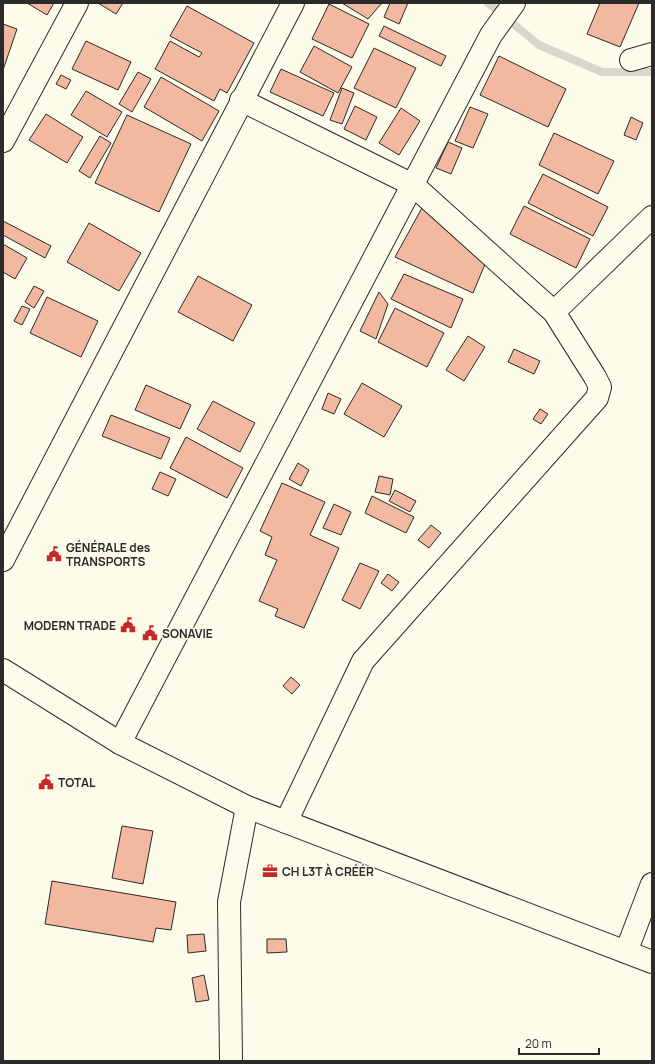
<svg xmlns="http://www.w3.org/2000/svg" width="655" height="1064" font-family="Manrope,sans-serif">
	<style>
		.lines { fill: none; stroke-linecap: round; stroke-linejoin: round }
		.stream { stroke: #d8d7c9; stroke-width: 8 }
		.building { fill: #f2b8a0; stroke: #2b2b2b }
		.minor-casing { stroke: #2b2b2b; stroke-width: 24 }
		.primary-casing { stroke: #2b2b2b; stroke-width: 24 }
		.minor { stroke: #fdfbea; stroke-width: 22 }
		.primary { stroke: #fdfbea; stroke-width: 22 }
		.labels { text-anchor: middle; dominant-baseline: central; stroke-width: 3; stroke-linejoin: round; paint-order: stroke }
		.poi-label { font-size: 12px; font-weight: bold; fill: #2b2b2b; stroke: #fdfbea; text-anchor: start }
	</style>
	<rect width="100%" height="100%" fill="#fdfbea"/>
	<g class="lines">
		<!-- stream -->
		<path class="stream" d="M 488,3 L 539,45 L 602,72 L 652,72"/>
	</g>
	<!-- building -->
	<g class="building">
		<path d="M 27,3 L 54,3 L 47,15 Z"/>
		<path d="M 98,3 L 123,3 L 116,14 Z"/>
		<path d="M 342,3 L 382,3 L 368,19 Z"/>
		<path d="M 390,3 L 408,3 L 399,24 L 384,17 Z"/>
		<path d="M 600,3 L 639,3 L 620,47 L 587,34 Z"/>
		<path d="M 329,4 L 369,24 L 352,58 L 312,39 Z"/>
		<path d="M 187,6 L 254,43 L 227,93 L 220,89 L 214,101 L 155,69 L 170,41 L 199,57 L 202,53 L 170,36 Z"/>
		<path d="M 3,24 L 17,29 L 3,70 Z"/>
		<path d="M 384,26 L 446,56 L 441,66 L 379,36 Z"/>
		<path d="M 86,41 L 131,62 L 118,90 L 72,69 Z"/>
		<path d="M 314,46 L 352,67 L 338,93 L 300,72 Z"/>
		<path d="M 374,48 L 416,68 L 396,108 L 354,88 Z"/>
		<path d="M 499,56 L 566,89 L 548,127 L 480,95 Z"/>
		<path d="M 281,69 L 334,93 L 323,116 L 270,92 Z"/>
		<path d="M 138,72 L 151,79 L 132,112 L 119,104 Z"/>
		<path d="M 61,75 L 71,80 L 66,89 L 56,84 Z"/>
		<path d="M 161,77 L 219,111 L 202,141 L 144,107 Z"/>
		<path d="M 342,88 L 354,93 L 342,124 L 330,120 Z"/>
		<path d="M 86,91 L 122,112 L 107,137 L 71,115 Z"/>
		<path d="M 355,106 L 377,117 L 366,140 L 344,129 Z"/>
		<path d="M 470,107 L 488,114 L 473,148 L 455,141 Z"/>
		<path d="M 401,108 L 420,121 L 399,155 L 379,143 Z"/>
		<path d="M 46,114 L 83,137 L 67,163 L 29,140 Z"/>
		<path d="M 127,115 L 191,144 L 159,212 L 95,183 Z"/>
		<path d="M 631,117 L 643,123 L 636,140 L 624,135 Z"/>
		<path d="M 554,133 L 614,161 L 598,194 L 539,165 Z"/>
		<path d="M 100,136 L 111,143 L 90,178 L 79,171 Z"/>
		<path d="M 448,142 L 462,148 L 451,174 L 436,168 Z"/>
		<path d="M 543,174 L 608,207 L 593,236 L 528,203 Z"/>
		<path d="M 423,206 L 488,257 L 473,293 L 395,257 Z"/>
		<path d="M 524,206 L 590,239 L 576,268 L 510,234 Z"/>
		<path d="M 3,221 L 51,246 L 45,258 L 3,235 Z"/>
		<path d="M 89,223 L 141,253 L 119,291 L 67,262 Z"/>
		<path d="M 3,244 L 27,258 L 15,279 L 3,272 Z"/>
		<path d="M 404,274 L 463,299 L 451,328 L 391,299 Z"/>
		<path d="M 198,276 L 252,305 L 233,341 L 178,312 Z"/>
		<path d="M 34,286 L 44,291 L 34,308 L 25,302 Z"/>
		<path d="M 379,292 L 388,304 L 376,339 L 360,331 Z"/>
		<path d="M 47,297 L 98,321 L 81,357 L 30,333 Z"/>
		<path d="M 22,306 L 30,309 L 22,325 L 14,321 Z"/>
		<path d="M 395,308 L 444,333 L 427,367 L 378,342 Z"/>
		<path d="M 468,336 L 485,347 L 464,381 L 446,370 Z"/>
		<path d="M 514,349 L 540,361 L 534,374 L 508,362 Z"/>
		<path d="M 362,383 L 402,406 L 384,437 L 344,414 Z"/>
		<path d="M 146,385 L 191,405 L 180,429 L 135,410 Z"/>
		<path d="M 328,393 L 341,399 L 334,414 L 322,409 Z"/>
		<path d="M 213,401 L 255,423 L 240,452 L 197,429 Z"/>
		<path d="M 540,409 L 548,414 L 541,424 L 533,419 Z"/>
		<path d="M 111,415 L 170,438 L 161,459 L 102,436 Z"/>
		<path d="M 186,437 L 243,468 L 227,498 L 170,468 Z"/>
		<path d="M 298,463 L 309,470 L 301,486 L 289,479 Z"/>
		<path d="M 160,472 L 176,479 L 168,496 L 152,489 Z"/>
		<path d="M 379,476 L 393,479 L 390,495 L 375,492 Z"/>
		<path d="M 282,483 L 325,502 L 310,535 L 339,548 L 304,628 L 275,616 L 278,609 L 259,601 L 277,560 L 265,555 L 272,537 L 260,531 Z"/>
		<path d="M 395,490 L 416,501 L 410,512 L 389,501 Z"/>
		<path d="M 372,496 L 414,517 L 406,533 L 365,513 Z"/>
		<path d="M 334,504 L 351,512 L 341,535 L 323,528 Z"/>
		<path d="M 431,525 L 441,533 L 429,548 L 418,540 Z"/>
		<path d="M 360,563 L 379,571 L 360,609 L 342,600 Z"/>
		<path d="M 388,574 L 399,582 L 392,591 L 381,583 Z"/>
		<path d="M 291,677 L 300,685 L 292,694 L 283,686 Z"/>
		<path d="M 122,826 L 153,831 L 143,884 L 112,878 Z"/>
		<path d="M 52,881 L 176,902 L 171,930 L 156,928 L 153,942 L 45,924 Z"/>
		<path d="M 204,934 L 206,951 L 188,953 L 187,935 Z"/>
		<path d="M 267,939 L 286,939 L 287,952 L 267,953 Z"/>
		<path d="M 204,975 L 209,1000 L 196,1002 L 192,978 Z"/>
	</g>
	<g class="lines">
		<!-- minor casing -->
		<g class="minor-casing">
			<g id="minor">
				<path d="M 631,60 L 652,54"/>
				<path d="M 241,100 L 413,185 L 554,312 L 595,377 L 600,387 L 597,398 L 363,661 L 286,822"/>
				<path d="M 3,141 L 77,3"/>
				<path d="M 554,312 L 652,217"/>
				<path d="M 3,560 L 293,3"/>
				<path d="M 120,743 L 491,35 L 514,3"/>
				<path d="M 626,952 L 652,884"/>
				<path d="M 231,1061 L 229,902 L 247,807"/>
			</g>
		</g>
		<!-- primary casing -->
		<g class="primary-casing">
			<path id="primary" d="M 3,670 L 120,743 L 247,807 L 652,962"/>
		</g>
		<!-- minor -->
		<use href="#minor" class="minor"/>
		<!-- primary -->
		<use href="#primary" class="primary"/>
	</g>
	<!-- icons -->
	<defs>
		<g id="civic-bare" transform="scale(1.2)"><path d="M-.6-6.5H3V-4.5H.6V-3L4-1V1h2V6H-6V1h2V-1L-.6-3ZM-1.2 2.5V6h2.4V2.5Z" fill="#c62828" stroke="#fdfbea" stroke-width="2.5" paint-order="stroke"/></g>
		<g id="office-bare" transform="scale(1.2)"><path d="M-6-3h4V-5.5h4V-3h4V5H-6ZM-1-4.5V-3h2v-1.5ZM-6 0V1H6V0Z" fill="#c62828" stroke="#fdfbea" stroke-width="2.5" paint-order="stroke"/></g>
	</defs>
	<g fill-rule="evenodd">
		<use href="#civic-bare" x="54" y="554"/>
		<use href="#civic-bare" x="128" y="625"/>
		<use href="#civic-bare" x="150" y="633"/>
		<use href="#civic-bare" x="46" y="782"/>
		<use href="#office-bare" x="270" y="871"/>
	</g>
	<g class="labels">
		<!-- poi labels -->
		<g class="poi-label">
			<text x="66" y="547">GÉNÉRALE des<tspan x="66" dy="14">TRANSPORTS</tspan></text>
			<text x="116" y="625" text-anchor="end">MODERN TRADE</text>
			<text x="162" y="633">SONAVIE</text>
			<text x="58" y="782">TOTAL</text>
			<text x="282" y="871">CH L3T À CRÉÉR</text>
		</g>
	</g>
	<!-- border -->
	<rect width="655" height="1064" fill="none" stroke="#2b2b2b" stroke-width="8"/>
	<!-- scale -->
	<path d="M519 1048v6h80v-6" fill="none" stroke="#2b2b2b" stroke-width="2"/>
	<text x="525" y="1048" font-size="12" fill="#2b2b2b" stroke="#fdfbea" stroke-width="3" paint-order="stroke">20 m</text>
</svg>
